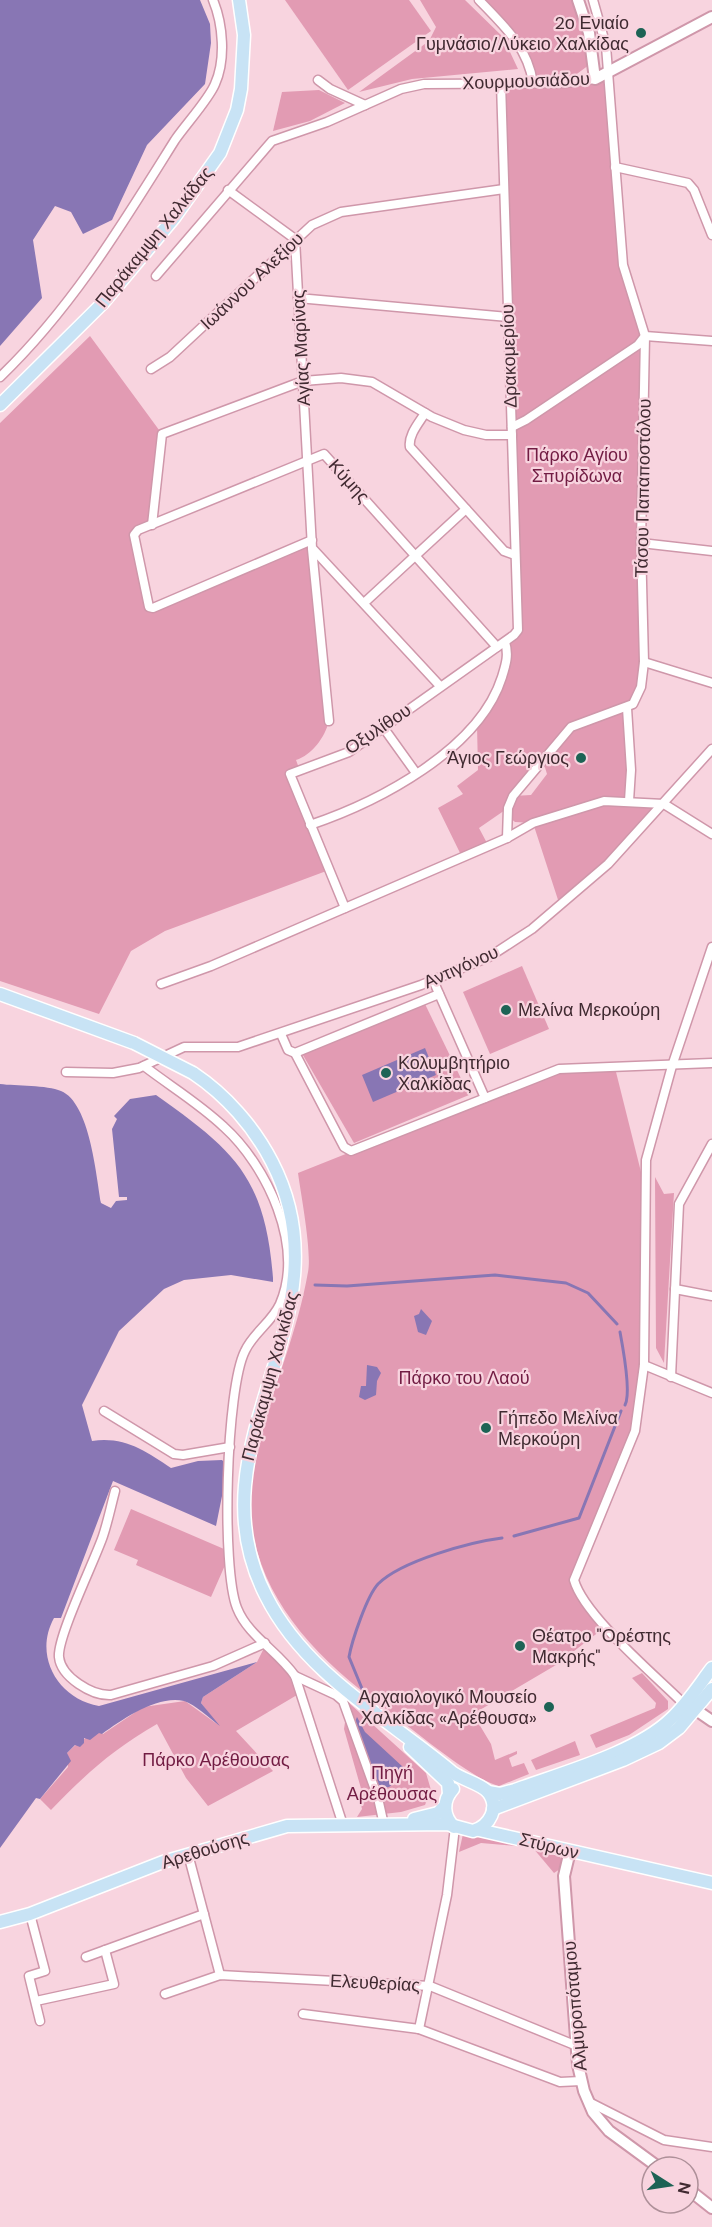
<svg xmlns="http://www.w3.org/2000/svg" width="712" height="2227" font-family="'DM Sans',sans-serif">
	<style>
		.green { fill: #e29bb3; fill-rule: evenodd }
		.water { fill: #8876b4 }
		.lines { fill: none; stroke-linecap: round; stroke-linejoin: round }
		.stream { stroke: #8876b4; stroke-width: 3 }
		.minor-casing { stroke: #cf97aa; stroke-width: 11 }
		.tertiary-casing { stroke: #cf97aa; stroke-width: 14 }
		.primary-casing { stroke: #fff; stroke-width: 15 }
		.minor { stroke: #fff; stroke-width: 8 }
		.tertiary { stroke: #fff; stroke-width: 10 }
		.primary { stroke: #c8e3f5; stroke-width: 12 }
		.primary-bridge-casing { stroke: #fff; stroke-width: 15; stroke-linecap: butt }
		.primary-bridge { stroke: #c8e3f5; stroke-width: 12 }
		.poi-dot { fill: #1d6355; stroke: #f8d4df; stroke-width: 2 }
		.labels { text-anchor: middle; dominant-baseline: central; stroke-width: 4.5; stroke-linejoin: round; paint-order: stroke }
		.poi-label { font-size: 18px; fill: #402a31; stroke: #f8d4df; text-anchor: start }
		.street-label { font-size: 18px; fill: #402a31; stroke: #f8d4df }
		.park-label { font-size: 18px; fill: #721c43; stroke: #f8d4df }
	</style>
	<rect width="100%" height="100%" fill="#f8d4df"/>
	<!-- green -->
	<g class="green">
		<path d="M 285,0 L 409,0 L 431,31 L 348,90 Z"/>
		<path d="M 420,0 L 465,0 L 503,37 L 518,69 L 412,79 L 359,92 L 429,41 L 436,27 Z"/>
		<path d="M 479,0 L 578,0 L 593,62 L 566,82 L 608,74 L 623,265 L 645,336 L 643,676 L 630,706 L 629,800 L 664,804 L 560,906 L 533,823 L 515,822 L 509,817 L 508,808 L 479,828 L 488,845 L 462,857 L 438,808 L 463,794 L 457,786 L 478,770 L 477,725 L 508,654 L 505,642 L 518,630 L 501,83 L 532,83 L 525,54 ZM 543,761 L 547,774 L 531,795 L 513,796 Z"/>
		<path d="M 319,90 L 345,103 L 310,121 L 273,131 L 282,92 Z"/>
		<path d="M 90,336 L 162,434 L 152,525 L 134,535 L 149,607 L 312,540 L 329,721 C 325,737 312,755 296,760 L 300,771 L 291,774 L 329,870 L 165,931 L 131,951 L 99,1014 L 0,981 L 0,423 Z"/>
		<path d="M 522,966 L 549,1029 L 490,1054 L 463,992 Z"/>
		<path d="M 425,1004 L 469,1095 L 354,1143 L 300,1050 Z"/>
		<path d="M 615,1068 L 645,1188 L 644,1365 L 635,1431 L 577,1569 L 578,1593 L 600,1631 L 556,1665 L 473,1714 L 491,1744 L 495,1760 L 517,1751 L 517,1754 L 509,1758 L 512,1767 L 524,1763 L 529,1774 L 499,1786 C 472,1780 408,1725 383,1707 C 294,1642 226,1560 258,1442 C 274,1386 298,1330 308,1272 C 312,1253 301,1195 298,1173 L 559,1069 Z"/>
		<path d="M 655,1177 L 664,1194 L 674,1193 L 664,1363 L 656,1348 Z"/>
		<path d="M 131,1509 L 224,1549 L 226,1563 L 211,1597 L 136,1565 L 138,1560 L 114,1550 Z"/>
		<path d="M 264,1648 L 288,1673 L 297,1695 L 236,1731 L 273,1771 L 208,1806 L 186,1778 L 157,1724 C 112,1750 87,1773 51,1810 L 40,1799 L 68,1767 L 67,1753 C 77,1743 85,1737 99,1732 L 103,1734 L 143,1707 L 185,1701 L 217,1724 L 201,1703 L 203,1697 L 257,1662 Z"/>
		<path d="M 642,1673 L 668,1701 L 668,1709 L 629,1735 L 596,1748 L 590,1735 L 655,1708 L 656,1703 L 632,1678 Z"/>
		<path d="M 348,1702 L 426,1773 L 431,1790 L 425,1805 L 401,1812 L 357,1817 L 362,1809 L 360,1801 L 364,1799 L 344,1729 Z"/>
		<path d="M 575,1741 L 580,1755 L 536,1770 L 531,1760 Z"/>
		<path d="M 463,1834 C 478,1835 507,1833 517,1846 L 481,1843 L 459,1852 Z"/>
		<path d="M 533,1848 L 558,1854 L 562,1860 L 560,1869 L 554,1873 Z"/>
	</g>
	<!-- water -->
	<g class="water">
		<path d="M 0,0 L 200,0 L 210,24 L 211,43 L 205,84 L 147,145 L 112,220 L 83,234 L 71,212 L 55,206 L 33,240 L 42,298 L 0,346 Z"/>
		<path d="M 425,1048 L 436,1075 L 373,1102 L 362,1075 Z"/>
		<path d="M 0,1084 C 16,1086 47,1085 61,1091 C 90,1103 96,1175 101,1203 L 111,1208 L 116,1201 L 127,1200 L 127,1197 L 119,1197 L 112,1129 L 117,1119 L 114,1116 L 130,1099 L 156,1095 C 235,1151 265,1177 273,1278 L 273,1282 L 231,1275 L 184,1280 L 164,1289 L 119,1331 L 82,1405 L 92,1441 C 124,1436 146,1451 171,1468 L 198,1461 L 222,1460 L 228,1466 L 216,1526 L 113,1481 L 61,1618 L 54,1618 C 33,1656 58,1699 99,1706 L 257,1662 L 203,1697 L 201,1703 L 220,1726 C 210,1719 195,1704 184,1701 C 157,1695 123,1719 102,1734 L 99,1733 L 90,1740 L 84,1738 L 84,1743 L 80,1747 L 75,1745 L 67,1753 L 71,1761 L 40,1799 L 36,1798 L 0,1848 Z"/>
		<path d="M 421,1309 L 432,1321 L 426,1335 L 418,1332 L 414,1316 L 419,1314 Z"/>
		<path d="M 367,1365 L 377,1367 L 381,1373 L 377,1381 L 376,1395 L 365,1400 L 359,1397 L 361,1386 L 366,1386 Z"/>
		<path d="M 357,1717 L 365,1732 L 403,1767 L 401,1778 L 389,1787 L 377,1789 L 355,1722 Z"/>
	</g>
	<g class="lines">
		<!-- stream -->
		<g class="stream">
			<path d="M 315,1285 L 347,1286 L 495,1275 L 566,1283 L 588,1293 L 617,1324"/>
			<path d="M 620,1332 C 623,1348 631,1394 625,1405"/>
			<path d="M 514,1536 L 579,1518 L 621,1411"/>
			<path d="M 363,1691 L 349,1657 C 352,1640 367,1596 378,1584 C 401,1561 470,1542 502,1538"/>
		</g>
		<!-- minor casing -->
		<g class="minor-casing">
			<g id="minor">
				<path d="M 479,0 C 503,25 528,47 533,83"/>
				<path d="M 318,80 L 330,89 L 365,105"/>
				<path d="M 615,167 L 688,183 L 694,190 L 712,235"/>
				<path d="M 228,190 L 295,239 L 312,548 L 440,686"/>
				<path d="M 156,276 L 272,141 L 327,122 L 401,89 L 424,84 L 565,83 L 595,79"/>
				<path d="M 298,298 L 508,317"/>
				<path d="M 151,369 L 170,357 L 312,225 L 341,212 L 504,189"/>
				<path d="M 0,377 C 72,308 123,223 175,140 C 186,124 209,99 215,84 C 226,60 223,24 213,0"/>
				<path d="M 425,413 C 419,423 408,435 410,447 L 504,551 L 515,555"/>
				<path d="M 512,427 L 526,420 L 638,345 L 645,336 L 712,341"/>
				<path d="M 152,525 L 162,434 L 303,381 L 341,378 L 372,382 L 432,417 L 464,430 L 486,435 L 512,435"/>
				<path d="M 312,540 L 153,608 L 149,607 L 134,535 L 138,530 L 324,454 L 497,647"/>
				<path d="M 641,543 L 712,551"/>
				<path d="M 312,549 L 329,721"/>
				<path d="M 364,603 L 466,509"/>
				<path d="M 644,662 L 712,683"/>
				<path d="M 627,708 L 631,770 L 629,801"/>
				<path d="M 383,727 L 416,773"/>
				<path d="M 310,825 C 378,802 479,750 502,677 C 506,664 509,655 505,642"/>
				<path d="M 507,838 L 508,808 L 513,796 L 571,727 L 633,704 L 641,687 L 644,662 L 641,543 L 645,336 L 623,265 L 606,46 L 593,0"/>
				<path d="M 345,908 L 290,774 L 349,752 L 514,635 L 518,630 L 501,83"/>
				<path d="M 433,980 L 485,1098"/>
				<path d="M 161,984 L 211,966 L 345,908 L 507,838 L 533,823 L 604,801 L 664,804 L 712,834"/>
				<path d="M 281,1034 L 288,1050 L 295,1053 L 344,1147 L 351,1151 L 559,1069 L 712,1063"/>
				<path d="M 295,1053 L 439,994"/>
				<path d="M 144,1066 C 170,1086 200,1104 224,1127 C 267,1166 305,1246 280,1304 C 272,1322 253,1333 245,1351 C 226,1388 221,1568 237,1608 C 248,1636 278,1651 295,1676 L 343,1825"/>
				<path d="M 66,1072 L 113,1073 L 139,1068 L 184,1047 L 238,1047 L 421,985 L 489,957 L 532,929 L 608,864 L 712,749"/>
				<path d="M 675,1289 L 712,1296"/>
				<path d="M 644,1365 L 712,1393"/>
				<path d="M 671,1377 L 679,1204 L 712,1144"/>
				<path d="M 104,1411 L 174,1454 L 183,1455 L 230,1447"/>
				<path d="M 115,1491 C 111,1506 108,1521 103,1536 C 95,1560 57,1637 59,1657 C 61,1677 92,1696 111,1695 L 213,1666 L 265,1643"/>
				<path d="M 295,1676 L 336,1695 L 343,1701 L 378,1798 L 384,1825"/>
				<path d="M 685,1705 C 656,1676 584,1616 574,1580 L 635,1431 L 644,1365 L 646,1160 L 672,1066 L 712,947"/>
				<path d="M 188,1854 L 220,1975"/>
				<path d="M 30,1914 L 45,1971 L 29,1976 L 40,2021"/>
				<path d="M 86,1957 L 204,1914"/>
				<path d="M 165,1994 L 220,1975 L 430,1986 L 577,2046"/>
				<path d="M 36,2001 L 114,1984 L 105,1950"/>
				<path d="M 303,2014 L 419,2029 L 560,2082 L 581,2081"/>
				<path d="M 419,2029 L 447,1895 L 455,1827"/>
				<path d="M 589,2102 L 664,2140 L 712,2147"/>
			</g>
		</g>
		<!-- tertiary casing -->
		<g class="tertiary-casing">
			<g id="tertiary">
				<path d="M 578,0 L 589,33 L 595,79 L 712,17"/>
				<path d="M 696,1710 L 712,1721"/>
				<path d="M 570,1851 L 564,1876 L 578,2065 L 584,2091 L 593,2112 L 609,2131 L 658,2167"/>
				<path d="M 688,2189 L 712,2208"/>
			</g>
		</g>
		<!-- primary casing -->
		<g class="primary-casing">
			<g id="primary">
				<path d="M 0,405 L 103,303 L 174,218 L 220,153 L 237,110 L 241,89 L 244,35 L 239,0"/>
				<path d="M 0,994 L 134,1043"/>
				<path d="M 410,1747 L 448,1783 L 449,1794"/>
				<path d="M 453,1789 C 442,1801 443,1816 454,1827"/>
				<path d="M 488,1792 L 500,1794 L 515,1790 C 561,1773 636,1753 671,1719 C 687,1704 699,1685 712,1668"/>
				<path d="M 493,1809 L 623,1760 L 659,1743 L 679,1728 L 712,1689"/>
				<path d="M 414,1819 L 438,1813 L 445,1806"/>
				<path d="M 479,1830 L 712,1883"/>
				<path d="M 0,1922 L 30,1914 L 163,1862 L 287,1826 L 447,1824 L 473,1831 C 490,1826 500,1807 488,1792 C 481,1784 463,1780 452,1772 C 387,1718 305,1674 266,1596 C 187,1442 353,1319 272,1162 C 254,1127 226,1095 193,1073"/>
			</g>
		</g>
		<!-- minor -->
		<use href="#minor" class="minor"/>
		<!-- tertiary -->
		<use href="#tertiary" class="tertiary"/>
		<!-- primary -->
		<use href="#primary" class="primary"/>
		<!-- primary-bridge casing -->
		<g class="primary-bridge-casing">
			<path id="primary-bridge" d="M 134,1043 L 193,1073"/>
		</g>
		<!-- primary-bridge -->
		<use href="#primary-bridge" class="primary-bridge"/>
	</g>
	<!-- markers -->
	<g class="poi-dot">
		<circle cx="641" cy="33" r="6"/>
		<circle cx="581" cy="758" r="6"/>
		<circle cx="506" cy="1010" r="6"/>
		<circle cx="386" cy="1073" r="6"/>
		<circle cx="486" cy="1428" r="6"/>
		<circle cx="520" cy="1646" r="6"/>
		<circle cx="549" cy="1707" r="6"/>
	</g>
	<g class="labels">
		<!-- poi labels -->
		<g class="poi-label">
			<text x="629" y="23" text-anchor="end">2ο Ενιαίο<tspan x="629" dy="21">Γυμνάσιο/Λύκειο Χαλκίδας</tspan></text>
			<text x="569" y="758" text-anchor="end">Άγιος Γεώργιος</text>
			<text x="518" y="1010">Μελίνα Μερκούρη</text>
			<text x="398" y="1063">Κολυμβητήριο<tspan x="398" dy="21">Χαλκίδας</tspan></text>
			<text x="498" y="1418">Γήπεδο Μελίνα<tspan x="498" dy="21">Μερκούρη</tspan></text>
			<text x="532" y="1636">Θέατρο "Ορέστης<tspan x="532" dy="21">Μακρής"</tspan></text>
			<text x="537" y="1697" text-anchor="end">Αρχαιολογικό Μουσείο<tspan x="537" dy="21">Χαλκίδας «Αρέθουσα»</tspan></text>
		</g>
		<!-- street labels -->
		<g class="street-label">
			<text transform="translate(526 81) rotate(-2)">Χουρμουσιάδου</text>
			<text transform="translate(154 237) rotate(-51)">Παράκαμψη Χαλκίδας</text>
			<text transform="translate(252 281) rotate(-43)">Ιωάννου Αλεξίου</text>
			<text transform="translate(301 348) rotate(-93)">Αγίας Μαρίνας</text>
			<text transform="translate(509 356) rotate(-92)">Δρακομερίου</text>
			<text transform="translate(349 481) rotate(48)">Κύμης</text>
			<text transform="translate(643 488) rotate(-89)">Τάσου Παπαποστόλου</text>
			<text transform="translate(378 729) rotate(-34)">Οξυλίθου</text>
			<text transform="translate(461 967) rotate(-24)">Αντιγόνου</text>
			<text transform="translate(270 1376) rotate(-75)">Παράκαμψη Χαλκίδας</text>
			<text transform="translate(549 1846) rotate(14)">Στύρων</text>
			<text transform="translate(205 1850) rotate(-17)">Αρεθούσης</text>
			<text transform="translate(375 1983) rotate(3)">Ελευθερίας</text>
			<text transform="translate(575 2006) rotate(-95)">Αλμυροπόταμου</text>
		</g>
		<!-- park labels -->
		<g class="park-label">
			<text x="577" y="455">Πάρκο Αγίου<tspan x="577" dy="21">Σπυρίδωνα</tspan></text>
			<text x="464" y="1378">Πάρκο του Λαού</text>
			<text x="216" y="1760">Πάρκο Αρέθουσας</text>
			<text x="392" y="1773">Πηγή<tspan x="392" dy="21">Αρέθουσας</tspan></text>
		</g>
	</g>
	<!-- north arrow -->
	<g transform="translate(670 2185) rotate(102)"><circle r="28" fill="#f8d4df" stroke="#ae9099" stroke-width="1.5"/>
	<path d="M0-4.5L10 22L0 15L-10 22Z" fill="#1d6355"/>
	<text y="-9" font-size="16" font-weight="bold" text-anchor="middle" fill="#402a31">N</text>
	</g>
</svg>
